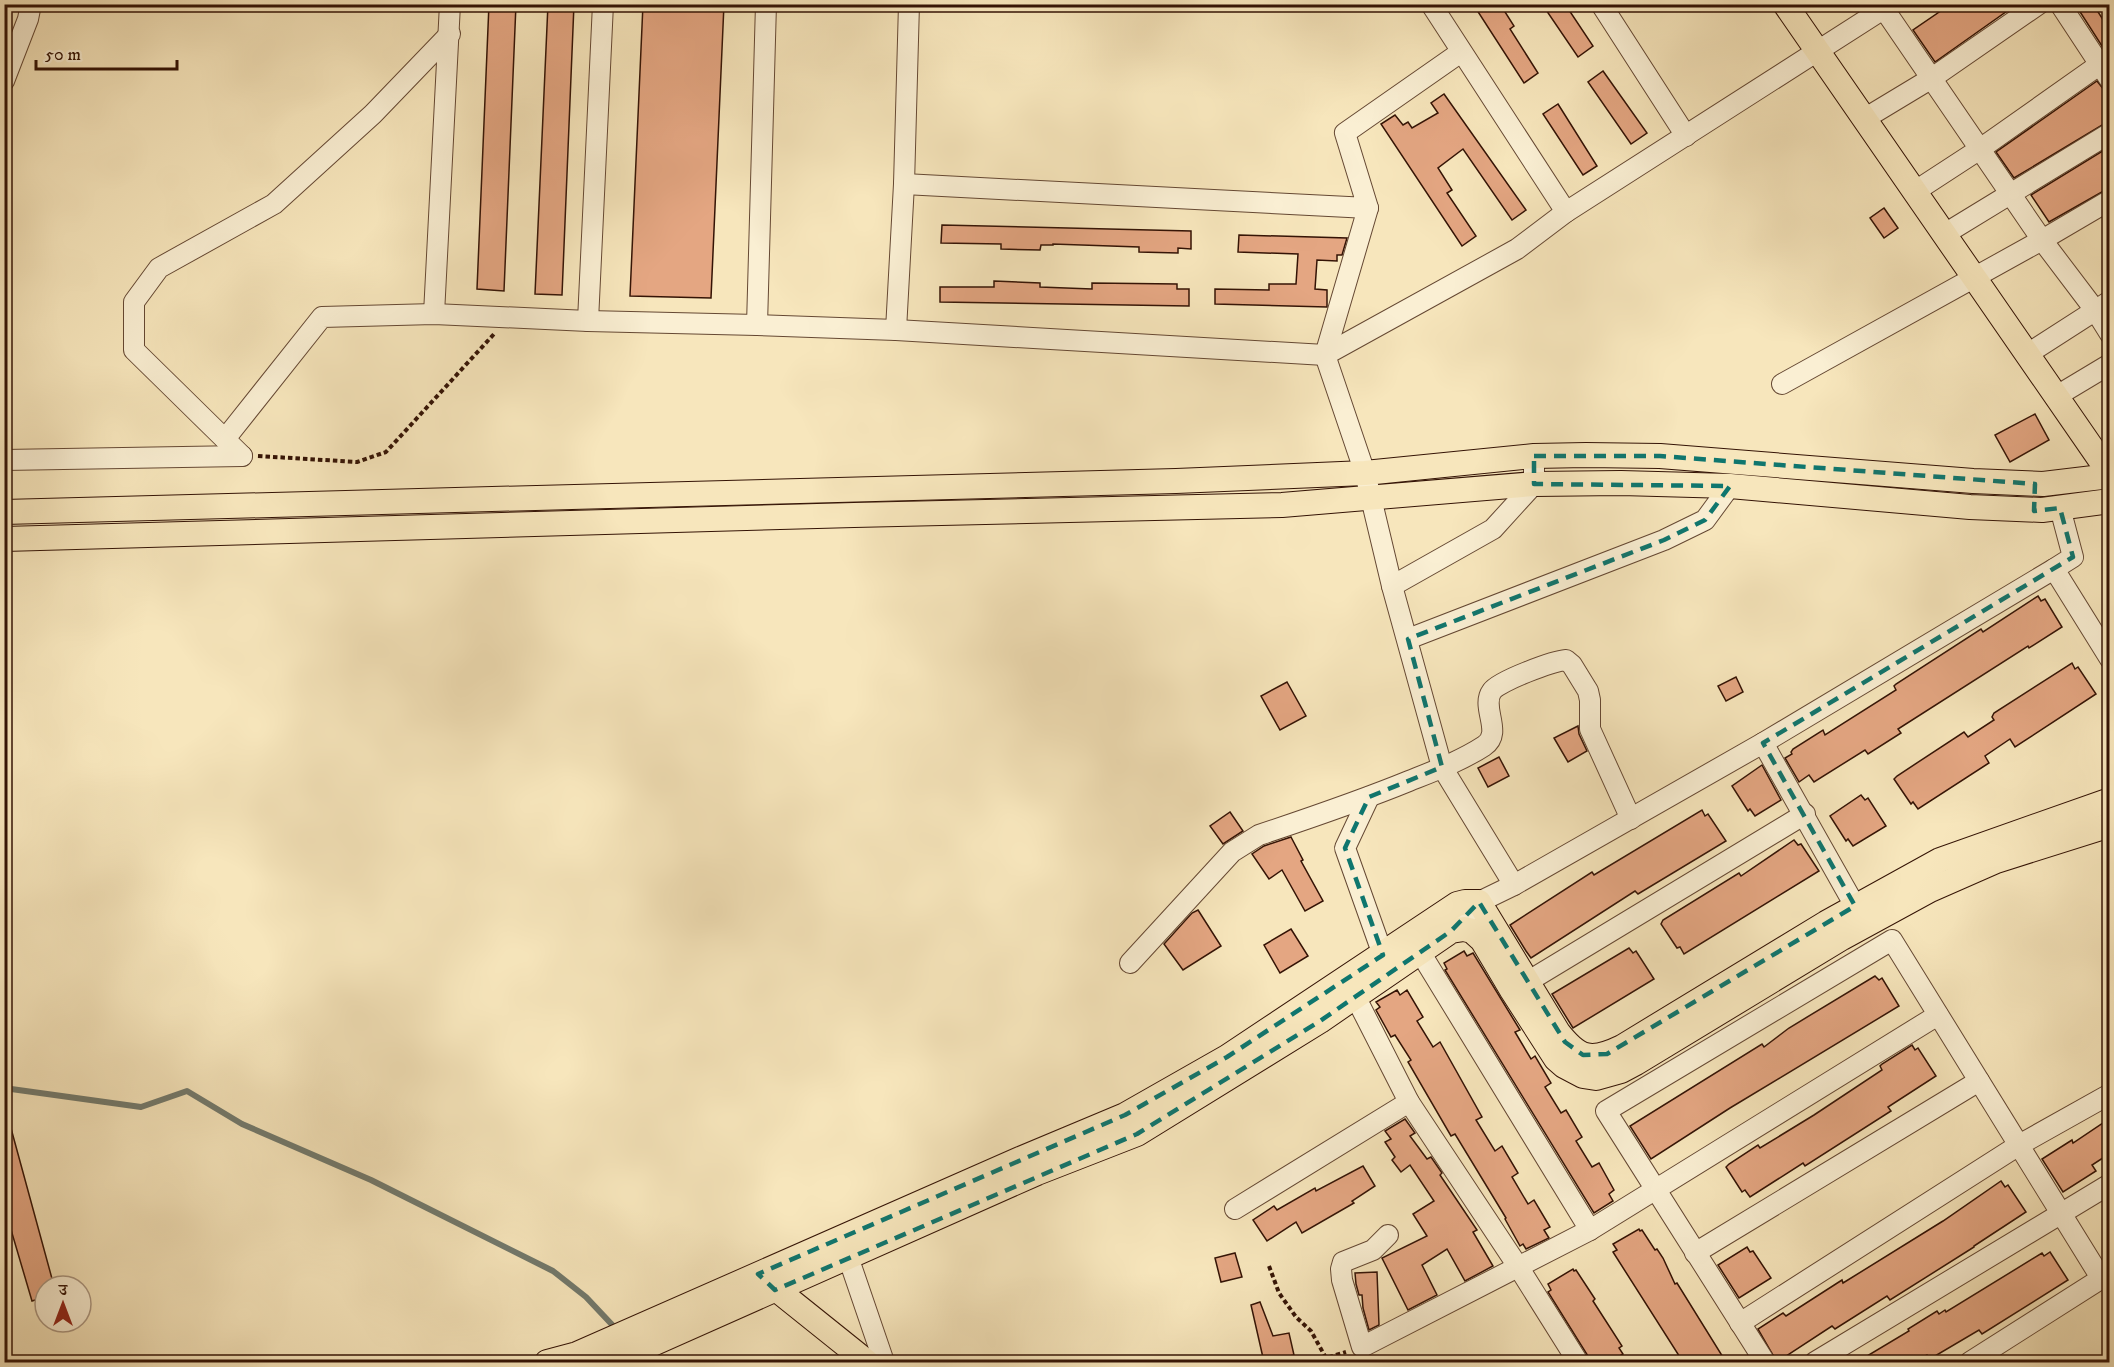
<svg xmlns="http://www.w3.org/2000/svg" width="2114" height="1367" font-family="'IM FELL DW Pica','Noto Serif Devanagari',serif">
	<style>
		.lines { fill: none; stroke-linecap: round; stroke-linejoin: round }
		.stream { stroke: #737a6d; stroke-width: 6 }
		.building { fill: #e4a682; stroke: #341305; stroke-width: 1.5 }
		.minor-casing { stroke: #654833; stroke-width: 22 }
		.major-casing { stroke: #341305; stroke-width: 26 }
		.path { stroke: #341305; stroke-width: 4; stroke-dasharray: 4.5 3; stroke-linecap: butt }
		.minor { stroke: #faefd3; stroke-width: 20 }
		.major { stroke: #f7e6bc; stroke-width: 24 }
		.marked { fill: none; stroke: #0f766e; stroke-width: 4.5; stroke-dasharray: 12 8; stroke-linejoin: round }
	</style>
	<rect width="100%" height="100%" fill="#f7e6bc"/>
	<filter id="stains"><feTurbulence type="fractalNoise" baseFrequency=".00333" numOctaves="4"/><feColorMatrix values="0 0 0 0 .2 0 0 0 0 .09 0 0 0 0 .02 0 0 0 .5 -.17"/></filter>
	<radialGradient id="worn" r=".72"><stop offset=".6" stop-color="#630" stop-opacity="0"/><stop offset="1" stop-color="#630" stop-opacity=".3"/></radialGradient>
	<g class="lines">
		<!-- stream -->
		<path class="stream" d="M 4,1088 L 141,1107 L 187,1091 L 242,1124 L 371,1180 L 553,1271 L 586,1297 L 618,1331"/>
	</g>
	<!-- building -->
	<g class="building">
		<path d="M 489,4 L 516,4 L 504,291 L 477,289 Z"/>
		<path d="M 548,4 L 574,4 L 562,295 L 535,294 Z"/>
		<path d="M 643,4 L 724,4 L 711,298 L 630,296 Z"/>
		<path d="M 1473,4 L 1500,4 L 1514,26 L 1510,29 L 1538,73 L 1524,83 Z"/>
		<path d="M 1542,4 L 1565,4 L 1593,46 L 1578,57 Z"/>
		<path d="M 1951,4 L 2017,4 L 1935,62 L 1913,30 Z"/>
		<path d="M 2075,4 L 2093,4 L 2109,29 L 2109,57 Z"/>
		<path d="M 1603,71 L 1647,133 L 1631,144 L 1588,82 Z"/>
		<path d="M 2097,81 L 2104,90 L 2109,92 L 2109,121 L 2014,178 L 1996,152 Z"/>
		<path d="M 1444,94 L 1526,210 L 1512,220 L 1463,149 L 1438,168 L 1452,190 L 1447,193 L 1476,236 L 1462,246 L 1381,124 L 1395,115 L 1403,125 L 1408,122 L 1412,128 L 1438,113 L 1431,103 Z"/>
		<path d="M 1558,104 L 1597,166 L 1583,175 L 1543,114 Z"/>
		<path d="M 2109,147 L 2109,188 L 2049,222 L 2031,195 Z"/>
		<path d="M 1884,208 L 1898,228 L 1884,238 L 1870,218 Z"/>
		<path d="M 942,225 L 1191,231 L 1191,249 L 1178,248 L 1178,253 L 1139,252 L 1139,247 L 1053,244 L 1053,245 L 1041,245 L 1040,250 L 1001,249 L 1001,244 L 941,243 Z"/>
		<path d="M 1239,235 L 1347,238 L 1342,255 L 1337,255 L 1337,261 L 1317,260 L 1315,289 L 1327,290 L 1327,307 L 1215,304 L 1215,289 L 1269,290 L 1269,284 L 1296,284 L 1298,254 L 1238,252 Z"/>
		<path d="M 994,281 L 1040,283 L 1040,287 L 1092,289 L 1092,283 L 1177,284 L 1177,289 L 1189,289 L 1189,306 L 940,302 L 940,287 L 994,287 Z"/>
		<path d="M 2035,414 L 2049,440 L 2010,462 L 1995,435 Z"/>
		<path d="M 2038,596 L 2041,601 L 2045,599 L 2062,627 L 2029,648 L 2028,646 L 1898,729 L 1901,733 L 1868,754 L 1865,750 L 1814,782 L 1809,775 L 1799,782 L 1785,758 L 1792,754 L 1791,752 L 1793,749 L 1823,730 L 1825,735 L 1896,690 L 1894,686 L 1896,684 L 1981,629 L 1983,632 Z"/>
		<path d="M 2072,663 L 2075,669 L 2078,667 L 2096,694 L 2015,747 L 2010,739 L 1985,756 L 1989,763 L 1918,809 L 1913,802 L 1911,804 L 1894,779 L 1897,776 L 1964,732 L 1968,737 L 1994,720 L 1992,717 L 1994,713 Z"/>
		<path d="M 1736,677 L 1743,692 L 1726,701 L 1718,686 Z"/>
		<path d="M 1287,682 L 1306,716 L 1280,730 L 1261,696 Z"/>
		<path d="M 1578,726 L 1579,734 L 1587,751 L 1568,762 L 1554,738 Z"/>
		<path d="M 1499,757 L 1509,776 L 1488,787 L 1478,768 Z"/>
		<path d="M 1762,765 L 1781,800 L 1755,816 L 1750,809 L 1748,811 L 1732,786 Z"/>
		<path d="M 1861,795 L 1865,800 L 1868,798 L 1886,826 L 1853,846 L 1848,839 L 1846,841 L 1830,816 Z"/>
		<path d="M 1702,810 L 1705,816 L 1708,814 L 1726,841 L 1638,894 L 1635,891 L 1531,958 L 1526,951 L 1510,925 L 1592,872 L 1594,875 Z"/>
		<path d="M 1230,812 L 1243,831 L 1223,844 L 1210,826 Z"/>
		<path d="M 1291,837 L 1303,860 L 1301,861 L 1323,901 L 1305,911 L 1282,870 L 1269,879 L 1252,854 L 1264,846 Z"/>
		<path d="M 1794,840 L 1798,845 L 1801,844 L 1819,871 L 1684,954 L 1680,947 L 1677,948 L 1661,924 L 1663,920 L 1739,873 L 1741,876 Z"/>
		<path d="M 1198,910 L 1221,946 L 1183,970 L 1164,944 L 1192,913 Z"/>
		<path d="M 1291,929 L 1308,956 L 1280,973 L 1264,945 Z"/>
		<path d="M 1629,948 L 1633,953 L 1636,951 L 1654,979 L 1573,1028 L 1552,994 Z"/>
		<path d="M 1464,951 L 1467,956 L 1473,953 L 1520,1030 L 1515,1032 L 1531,1059 L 1535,1056 L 1551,1083 L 1545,1087 L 1561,1113 L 1566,1110 L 1582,1137 L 1576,1141 L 1592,1167 L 1599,1163 L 1614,1190 L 1609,1194 L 1613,1201 L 1594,1213 L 1445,970 L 1447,969 L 1444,963 Z"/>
		<path d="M 1875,976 L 1879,980 L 1882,978 L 1899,1006 L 1730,1108 L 1651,1159 L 1630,1126 L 1762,1044 L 1764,1047 L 1789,1028 Z"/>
		<path d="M 1397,990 L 1400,995 L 1407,990 L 1423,1017 L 1417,1021 L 1433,1047 L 1440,1042 L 1482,1117 L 1476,1120 L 1495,1151 L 1502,1146 L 1518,1173 L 1512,1177 L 1528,1204 L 1534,1200 L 1550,1227 L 1544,1230 L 1549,1238 L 1526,1249 L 1523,1244 L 1520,1246 L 1505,1219 L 1506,1218 L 1455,1134 L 1451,1136 L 1408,1062 L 1411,1060 L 1395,1035 L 1391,1037 L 1376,1010 L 1380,1007 L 1376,1002 Z"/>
		<path d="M 1912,1045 L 1915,1050 L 1918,1048 L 1936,1076 L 1888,1107 L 1891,1111 L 1805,1166 L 1803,1163 L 1750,1197 L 1745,1190 L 1742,1192 L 1726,1167 L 1729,1164 L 1758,1145 L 1760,1148 L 1814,1115 L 1882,1070 L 1880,1066 L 1882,1064 Z"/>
		<path d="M 1405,1119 L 1415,1133 L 1410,1136 L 1427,1159 L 1431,1157 L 1442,1173 L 1440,1175 L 1477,1230 L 1473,1232 L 1493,1266 L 1465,1281 L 1447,1249 L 1422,1265 L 1437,1295 L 1408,1310 L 1382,1258 L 1427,1236 L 1413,1214 L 1434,1201 L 1410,1165 L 1401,1172 L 1392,1160 L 1395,1157 L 1385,1142 L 1391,1139 L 1385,1131 Z"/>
		<path d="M 2109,1119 L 2109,1154 L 2092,1165 L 2096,1171 L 2063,1192 L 2042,1159 L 2072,1140 L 2073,1143 Z"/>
		<path d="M 9,1121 L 54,1286 L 45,1286 L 45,1297 L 32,1301 L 4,1206 L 4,1122 Z"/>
		<path d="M 1363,1166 L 1375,1186 L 1352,1201 L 1354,1203 L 1302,1233 L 1296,1222 L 1267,1241 L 1253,1220 L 1274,1206 L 1277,1210 L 1315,1188 L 1316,1191 Z"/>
		<path d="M 2001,1181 L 2005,1187 L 2008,1185 L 2026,1212 L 1974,1246 L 1974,1247 L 1890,1300 L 1887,1296 L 1835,1329 L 1832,1326 L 1777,1362 L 1758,1329 L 1783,1313 L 1786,1316 L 1842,1280 L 1843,1283 L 1943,1221 Z"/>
		<path d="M 1639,1229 L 1640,1231 L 1642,1230 L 1655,1250 L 1657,1249 L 1663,1258 L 1675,1284 L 1677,1283 L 1726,1362 L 1683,1362 L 1613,1252 L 1617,1250 L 1613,1244 Z"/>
		<path d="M 1747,1247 L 1750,1252 L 1753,1251 L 1771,1278 L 1739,1298 L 1718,1265 Z"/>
		<path d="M 2050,1252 L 2068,1280 L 1982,1334 L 1979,1330 L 1930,1359 L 1927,1355 L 1914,1362 L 1857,1362 L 1909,1331 L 1908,1329 L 1937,1311 L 1939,1314 L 1945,1310 L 1946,1312 L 2042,1253 L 2044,1256 Z"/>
		<path d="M 1235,1253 L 1242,1277 L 1221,1282 L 1215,1258 Z"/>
		<path d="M 1573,1269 L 1574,1271 L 1576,1270 L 1595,1299 L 1593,1301 L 1622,1346 L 1619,1348 L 1623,1354 L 1610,1362 L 1590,1362 L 1588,1356 L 1548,1292 L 1551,1290 L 1548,1284 Z"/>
		<path d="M 1377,1272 L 1379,1325 L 1369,1330 L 1363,1308 L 1362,1295 L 1359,1295 L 1356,1284 L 1355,1273 Z"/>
		<path d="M 1260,1302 L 1273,1336 L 1289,1333 L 1294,1355 L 1264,1362 L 1251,1305 Z"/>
	</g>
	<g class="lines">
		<!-- minor casing -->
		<g class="minor-casing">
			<g id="minor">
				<path d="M 1431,4 L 1566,212"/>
				<path d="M 1601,4 L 1686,136"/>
				<path d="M 2060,4 L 2110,80"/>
				<path d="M 1884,9 L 2042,240 L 2095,310 L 2110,334"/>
				<path d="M 4,81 L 28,19 L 31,4"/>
				<path d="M 1864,119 L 1932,78 L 2039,4"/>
				<path d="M 904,184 L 1368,208 L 1345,133 L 1461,52"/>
				<path d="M 1914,192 L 1980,149 L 2099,65"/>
				<path d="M 1368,208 L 1325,355 L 1365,473 L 1392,586 L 1442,767 L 1514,885"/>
				<path d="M 1943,235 L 2110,133"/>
				<path d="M 434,314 L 450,4"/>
				<path d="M 588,321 L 603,4"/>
				<path d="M 757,325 L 766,4"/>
				<path d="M 896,330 L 904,184 L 909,4"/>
				<path d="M 2026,355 L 2110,301"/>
				<path d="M 1782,384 L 2042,240 L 2110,200"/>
				<path d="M 2055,397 L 2110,364"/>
				<path d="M 225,439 L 322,317 L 434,314 L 588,321 L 757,325 L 896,330 L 1325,355 L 1517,249 L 1566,212 L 1891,4"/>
				<path d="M 242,456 L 134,350 L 134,302 L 159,268 L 274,204 L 373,114 L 450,34"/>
				<path d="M 4,460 L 242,456"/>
				<path d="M 2054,569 L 2073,557 L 2060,508"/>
				<path d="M 1392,586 L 1493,529 L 1534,484 L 1534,456"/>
				<path d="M 1408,639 L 1664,540 L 1705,520 L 1730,486"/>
				<path d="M 1763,743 L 1855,906"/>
				<path d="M 1369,797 L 1345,848 L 1383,955"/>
				<path d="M 1451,931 L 1479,902 L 1514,885 L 1763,743 L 2054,569 L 2110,659"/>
				<path d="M 1420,952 L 1590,1230"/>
				<path d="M 1130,963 L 1232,852 L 1259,835 C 1310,818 1360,801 1409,781 C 1434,771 1461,761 1484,746 C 1504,733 1480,707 1492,691 C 1499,681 1553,661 1566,660 L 1572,665 L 1588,691 L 1590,700 L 1590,729 L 1631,819"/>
				<path d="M 1527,982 L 1805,814"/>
				<path d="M 1355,996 L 1409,1102 L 1519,1268 L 1578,1362"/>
				<path d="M 1235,1209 L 1409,1102"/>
				<path d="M 1388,1235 L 1373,1250 L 1343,1262 L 1341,1269 L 1342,1280 L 1362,1347 L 1590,1230 L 1938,1015"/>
				<path d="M 844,1245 L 884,1362"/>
				<path d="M 1695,1253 L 1979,1081"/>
				<path d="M 1740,1323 L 2019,1145 L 2110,1094"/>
				<path d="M 1765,1362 L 1606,1111 L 1892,940 L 2101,1278"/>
				<path d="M 1815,1362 L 2110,1184"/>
				<path d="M 1970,1362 L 2110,1273"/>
			</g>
		</g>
		<!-- major casing -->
		<g class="major-casing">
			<g id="major">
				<path d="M 1785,4 L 2110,474"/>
				<path d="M 4,512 L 1176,481 L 1365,473 L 1534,456 L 1586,455 L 1660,456 L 1973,481 L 2043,484 L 2110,476"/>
				<path d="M 4,539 L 854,515 L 1282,505 L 1534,484 L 1621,483 L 1730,486 L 1970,507 L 2042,510 L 2110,501"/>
				<path d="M 766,1281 L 867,1362"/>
				<path d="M 547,1362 L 577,1354 L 1020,1159 L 1125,1115 L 1227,1057 L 1457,904 L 1465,902 L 1479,902 L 1558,1032 C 1579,1059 1591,1062 1622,1047 L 1826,923 L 1940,860 L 2110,800"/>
				<path d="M 612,1362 L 1037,1173 L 1137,1134 L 1320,1021 L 1451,931 L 1464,929 L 1472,931 L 1482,940 L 1511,989 L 1556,1059 L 1564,1066 L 1583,1076 L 1596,1078 L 1621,1071 L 1636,1063 L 1842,938 L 1930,890 L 1996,861 L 2110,825"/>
			</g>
		</g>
		<!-- path -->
		<g class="path">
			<path d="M 258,456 L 357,462 L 386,452 L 494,334"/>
			<path d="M 1269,1266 L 1279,1293 L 1296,1317 L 1311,1331 L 1326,1358 L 1346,1352"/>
		</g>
		<!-- minor -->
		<use href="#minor" class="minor"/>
		<!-- major -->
		<use href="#major" class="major"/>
	</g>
	<!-- marked area -->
	<path class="marked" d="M 1534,456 L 1660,456 L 2035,484 L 2034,511 L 2060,508 L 2073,557 L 1763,743 L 1855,906 L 1607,1054 L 1583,1055 L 1565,1042 L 1479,902 L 1451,931 L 1320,1021 L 1137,1134 L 775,1290 L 758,1274 L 1125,1115 L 1227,1057 L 1383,955 L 1345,848 L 1369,797 L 1442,767 L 1408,639 L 1664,540 L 1705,520 L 1730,486 L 1534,484 Z"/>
	<!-- margin -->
	<rect width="2114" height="1367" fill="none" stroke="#f7e6bc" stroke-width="24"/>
	<rect x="6" y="6" width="2102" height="1355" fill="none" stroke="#341305" stroke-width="3"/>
	<rect x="12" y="12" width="2090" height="1343" fill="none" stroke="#341305" stroke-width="1.5"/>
	<!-- north arrow -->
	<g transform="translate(63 1304)"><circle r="28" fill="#faefd3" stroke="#ab9781" stroke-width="1.5"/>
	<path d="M0-4.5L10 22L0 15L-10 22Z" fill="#8f2418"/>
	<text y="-9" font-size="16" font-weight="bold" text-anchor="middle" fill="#341305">उ</text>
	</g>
	<!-- scale -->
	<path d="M36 60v9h141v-9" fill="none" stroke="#341305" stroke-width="3"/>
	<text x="45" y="60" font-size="18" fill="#341305" stroke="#faefd3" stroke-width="4.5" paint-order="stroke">50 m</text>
	<rect width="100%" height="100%" filter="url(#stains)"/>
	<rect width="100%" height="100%" fill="url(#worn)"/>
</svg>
